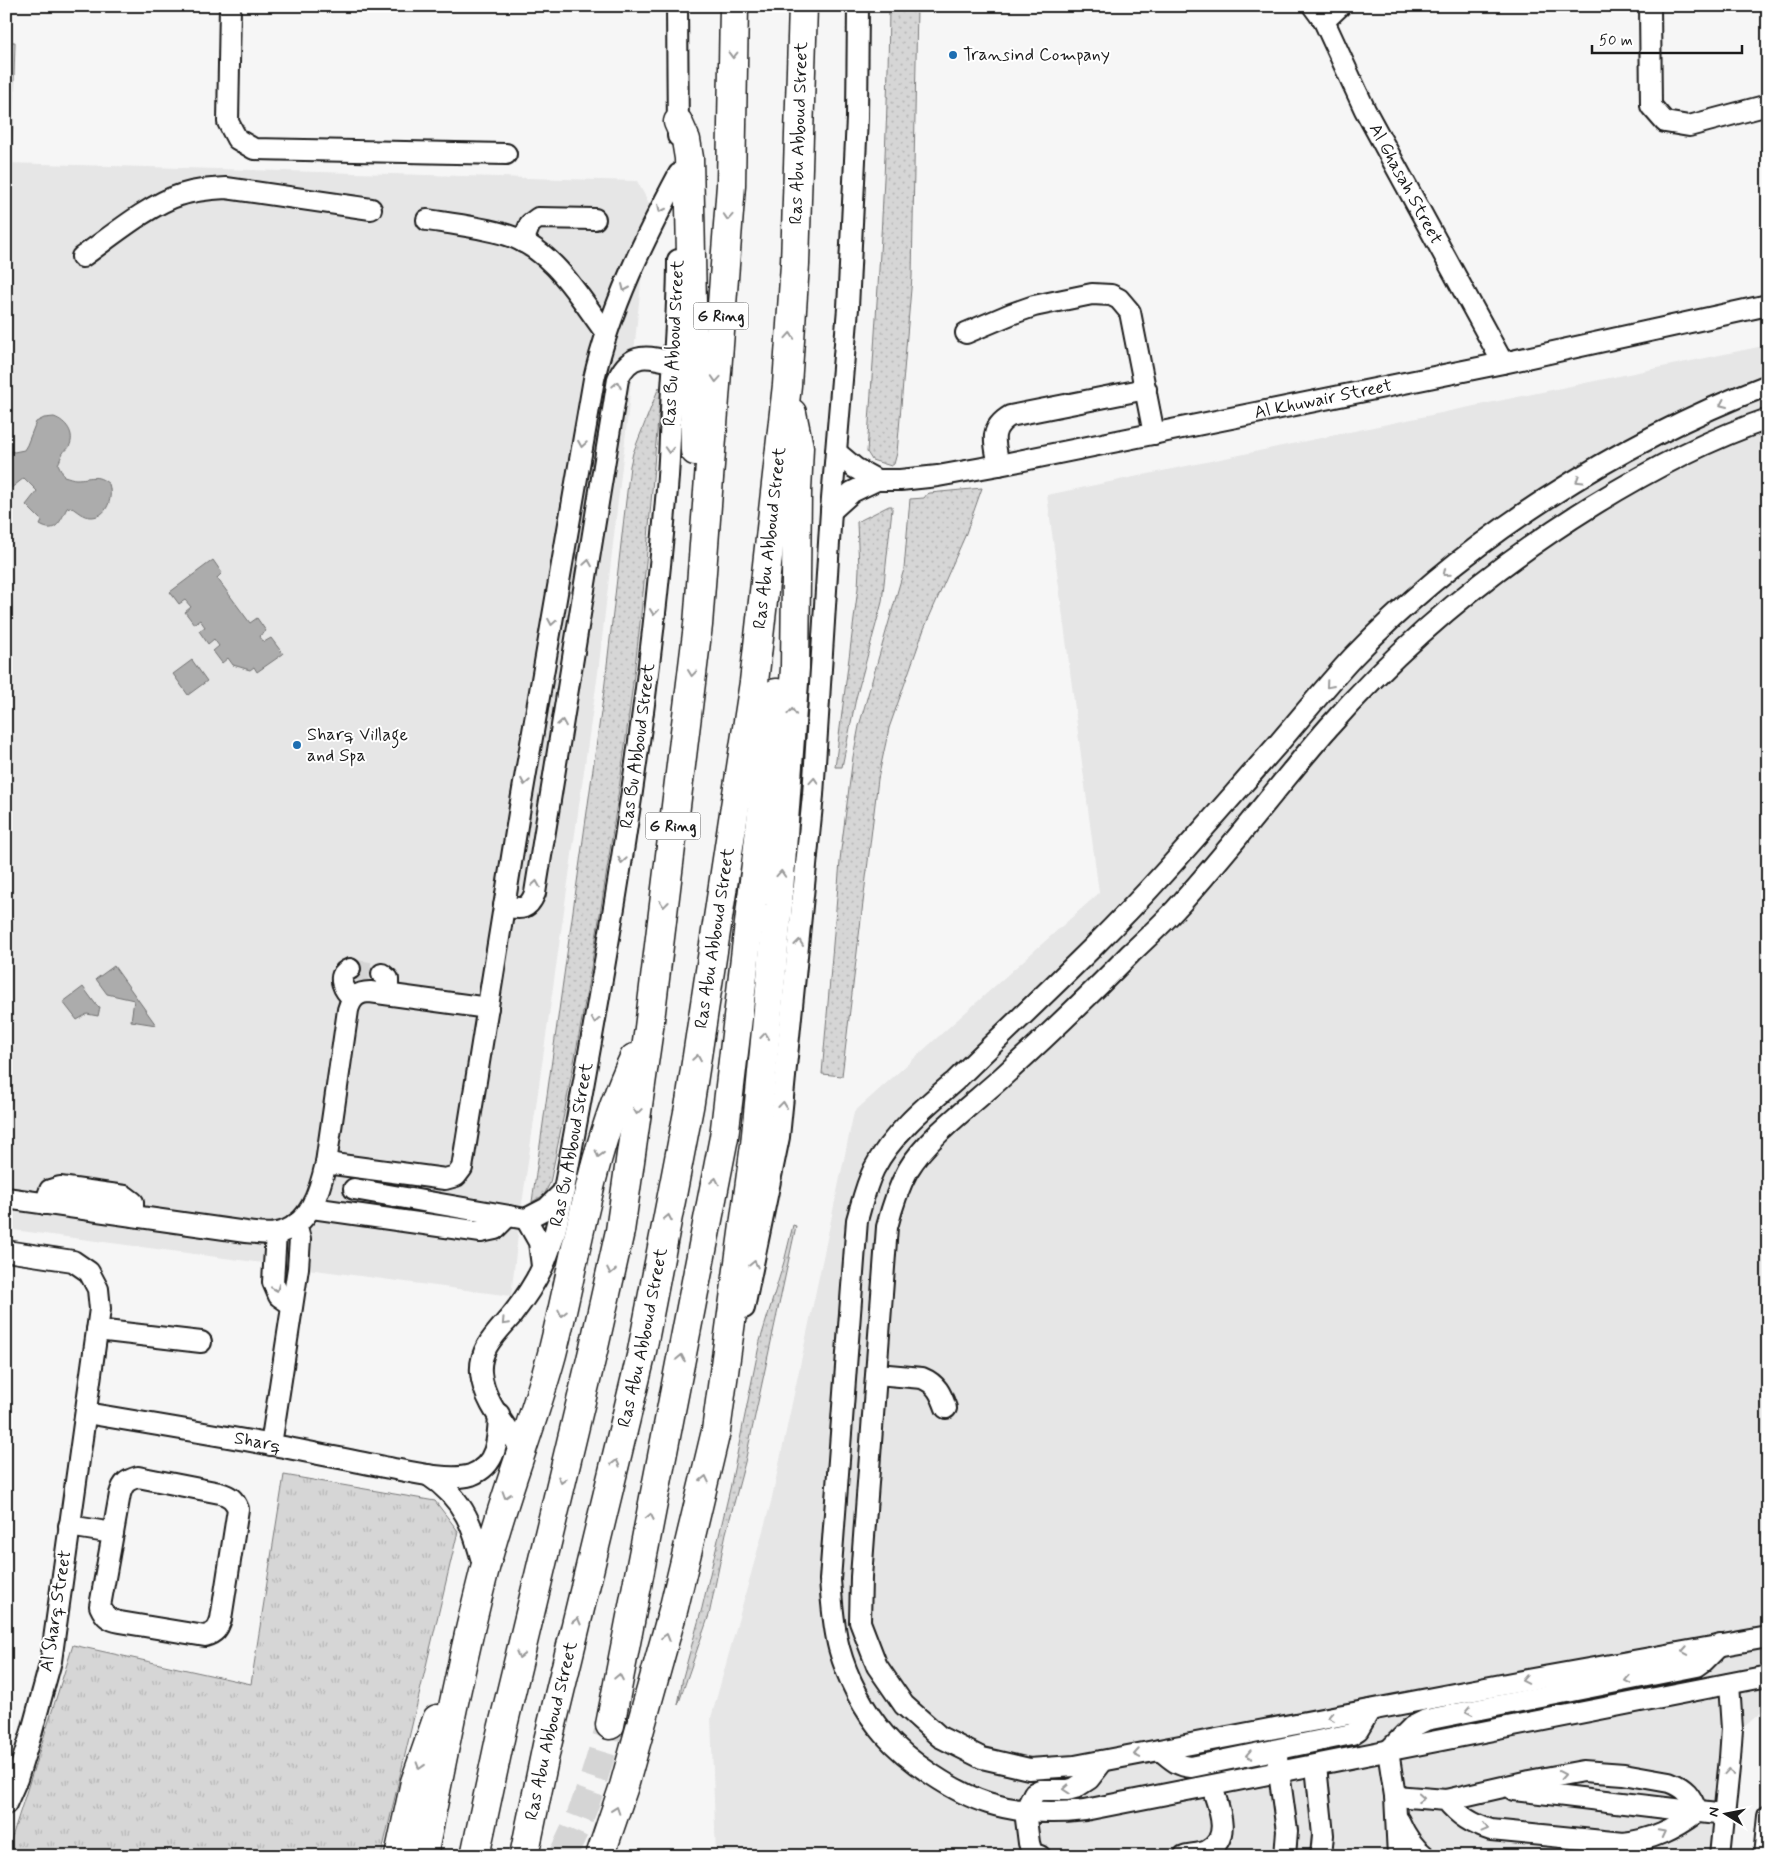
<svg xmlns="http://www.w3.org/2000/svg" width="1774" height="1862" font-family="Mynerve,sans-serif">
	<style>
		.built { fill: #e6e6e6 }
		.grass { fill: url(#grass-dots); stroke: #797979 }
		.park { fill: url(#park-tufts); stroke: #797979 }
		.garden { fill: #d6d6d6; stroke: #797979 }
		.water { fill: #acacac; stroke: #727272 }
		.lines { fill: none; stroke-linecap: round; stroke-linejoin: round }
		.minor-tunnel { stroke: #d5d5d5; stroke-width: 20; stroke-dasharray: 20 10; stroke-linecap: butt }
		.highway-tunnel { stroke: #d5d5d5; stroke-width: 28; stroke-dasharray: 28 14; stroke-linecap: butt }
		.minor-casing { stroke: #1c1c1c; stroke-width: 24 }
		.highway-casing { stroke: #1c1c1c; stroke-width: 31 }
		.minor { stroke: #fff; stroke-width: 20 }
		.highway { stroke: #fff; stroke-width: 28 }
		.oneway { stroke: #999 }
		.poi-dot { fill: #1f6fb2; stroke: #fff; stroke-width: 2 }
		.labels { text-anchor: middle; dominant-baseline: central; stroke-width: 4; stroke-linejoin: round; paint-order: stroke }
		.shield { fill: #fff; stroke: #606060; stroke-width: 1 }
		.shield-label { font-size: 16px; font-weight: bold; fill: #1c1c1c }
		.poi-label { font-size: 18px; fill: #1c1c1c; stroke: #fff; text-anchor: start }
		.street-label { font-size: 18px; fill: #1c1c1c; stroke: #fff }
	</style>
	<defs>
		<pattern id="grass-dots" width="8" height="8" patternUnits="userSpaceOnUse" patternTransform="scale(1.25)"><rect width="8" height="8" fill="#d6d6d6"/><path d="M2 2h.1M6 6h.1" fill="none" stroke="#b7b7b7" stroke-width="1.8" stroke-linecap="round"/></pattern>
		<pattern id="park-tufts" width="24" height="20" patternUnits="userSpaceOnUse" patternTransform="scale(1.25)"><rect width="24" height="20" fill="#d6d6d6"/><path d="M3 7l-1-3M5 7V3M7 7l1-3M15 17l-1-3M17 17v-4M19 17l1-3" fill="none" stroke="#b7b7b7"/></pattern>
	</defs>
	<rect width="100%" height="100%" fill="#f6f6f6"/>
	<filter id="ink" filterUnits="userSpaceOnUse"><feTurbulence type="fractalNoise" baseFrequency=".02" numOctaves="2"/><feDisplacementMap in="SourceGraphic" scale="10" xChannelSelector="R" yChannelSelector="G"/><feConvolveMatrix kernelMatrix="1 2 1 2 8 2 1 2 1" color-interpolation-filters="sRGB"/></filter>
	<g filter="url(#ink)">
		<!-- built -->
		<g class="built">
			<path d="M 6,163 L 637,181 L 649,203 L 626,432 L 598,673 L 520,1218 L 511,1296 L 6,1229 Z"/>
			<path d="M 1768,345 L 1768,1706 L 1744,1727 L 1732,1856 L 716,1856 L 711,1718 L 771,1502 L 854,1112 L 1099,893 L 1047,495 Z"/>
		</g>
		<!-- grass -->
		<g class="grass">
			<path d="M 889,6 L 917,6 L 912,277 L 897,453 L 894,464 L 891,466 L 872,460 L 867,452 C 877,304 888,155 889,6 Z"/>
			<path d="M 659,387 L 661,390 C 653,465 649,540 641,614 C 620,805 589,996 550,1183 L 544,1195 L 532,1202 L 604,691 L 630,466 L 633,453 Z"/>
			<path d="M 982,488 L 965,536 L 924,629 L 889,728 L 878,779 L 842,1076 L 822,1074 L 841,850 L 853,757 L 859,726 L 904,569 L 910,499 L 924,498 L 927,494 L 930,493 Z"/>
			<path d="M 889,506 L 892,506 L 892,509 L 882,602 L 856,698 L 842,767 L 835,767 L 858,588 L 859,569 L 857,522 Z"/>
			<path d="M 793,1225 L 796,1226 L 745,1462 L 726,1533 L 709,1615 L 678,1705 L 683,1677 L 702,1608 L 730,1489 L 760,1341 L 784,1262 Z"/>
		</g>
		<!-- park -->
		<path class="park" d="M 284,1475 L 435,1501 L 458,1531 L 381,1856 L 6,1856 L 73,1645 L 251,1684 Z"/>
		<!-- garden -->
		<path class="garden" d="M 6,42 L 15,42 L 12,150 L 6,150 Z"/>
		<!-- water -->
		<g class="water">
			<path d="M 54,417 C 66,421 76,434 69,447 C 65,453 67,447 63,453 C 61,456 60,461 58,464 L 64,476 C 68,477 73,479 76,479 C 91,479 96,473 109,484 C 114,500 105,522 85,516 C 79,514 75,509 70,507 L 67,508 C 61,519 57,535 40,525 L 42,521 L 26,505 L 37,491 L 24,478 L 6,492 L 6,449 L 14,452 L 24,450 L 27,445 L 36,422 L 44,418 Z"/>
			<path d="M 213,560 L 222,573 L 217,578 L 250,623 L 257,618 L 266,631 L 259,636 L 264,642 L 271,638 L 283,654 L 257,672 L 254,667 L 250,670 L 233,665 L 228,658 L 222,663 L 213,651 L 219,646 L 214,639 L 208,644 L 199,631 L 205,627 L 200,620 L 194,624 L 185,612 L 191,607 L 185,600 L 179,604 L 170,592 Z"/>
			<path d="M 192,660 L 207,681 L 188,695 L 173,674 Z"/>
			<path d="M 114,966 L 156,1025 L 131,1021 L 134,1000 L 107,994 L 96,979 Z"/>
			<path d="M 83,987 L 97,1006 L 100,1007 L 98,1016 L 87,1014 L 77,1020 L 63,1002 Z"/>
		</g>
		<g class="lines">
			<!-- minor-tunnel -->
			<path class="minor-tunnel" d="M 350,969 L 382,974"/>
			<!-- highway-tunnel -->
			<path class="highway-tunnel" d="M 562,1856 C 584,1815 597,1769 610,1725"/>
			<!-- minor casing -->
			<g class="minor-casing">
				<g id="minor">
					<path d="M 230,6 L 228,122 L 237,139 L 254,149 L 506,154"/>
					<path d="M 677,6 L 678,136"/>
					<path id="s1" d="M 1313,6 L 1324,21 L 1365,110 L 1503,363"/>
					<path d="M 1650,6 L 1651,106 L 1665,122 L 1689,126 L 1768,105"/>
					<path d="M 1324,21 L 1340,6"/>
					<path d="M 427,220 C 454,224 481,227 507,235 C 553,249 579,297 606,333"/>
					<path d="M 523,242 L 530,224 L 538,218 L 595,219"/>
					<path d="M 82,257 C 109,238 150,204 180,195 C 195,190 210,189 226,188 L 371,209"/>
					<path d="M 966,333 L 1011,314 L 1034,306 L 1092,294 L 1111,295 L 1119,299 L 1130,312 L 1154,434"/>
					<path d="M 1768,385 C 1617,443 1465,540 1353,657 C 1327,685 1303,715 1278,744 C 1240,787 1202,831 1163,874 C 1098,946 1025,1012 955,1081 C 927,1105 891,1135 874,1169 C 866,1185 862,1203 857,1220 L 830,1580 C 832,1603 833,1625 839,1648 C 847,1678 864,1711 884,1734 C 907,1761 955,1793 988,1803 C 1020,1813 1052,1814 1085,1810 L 1768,1676"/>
					<path d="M 1768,419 C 1706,440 1648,471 1593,505 C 1493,567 1406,639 1328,728 C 1276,788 1228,852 1175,910 C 1161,925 1146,939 1131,953 C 1088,997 1044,1039 999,1080 C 971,1105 927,1138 908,1170 C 898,1188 892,1207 887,1227 L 861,1577 L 860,1622 L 877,1666 L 904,1705 L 940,1737 L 982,1758 L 1029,1769 L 1075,1766 L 1538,1678 L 1768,1637"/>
					<path d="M 836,452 L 855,468 L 877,480"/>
					<path d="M 999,465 C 995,444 988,429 1010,416 L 1146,389"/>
					<path id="s2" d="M 831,511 L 852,492 L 877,480 L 900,480 L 938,476 L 999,465 L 1503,363 L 1768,305"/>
					<path d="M 504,906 C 521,909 528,911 535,893 L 618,379 C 630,351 649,356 674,363"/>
					<path d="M 350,969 C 334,975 345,992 353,998"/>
					<path d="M 382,974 L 388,979 L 388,994"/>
					<path d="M 326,1163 L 445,1179 L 456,1176 L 462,1168 L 520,807 L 594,379 C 610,308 645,238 679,174"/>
					<path d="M 354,1189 L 526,1219 L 547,1208 L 564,1191"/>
					<path d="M 6,1198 L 246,1232 C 256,1233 267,1235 277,1233 C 310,1227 320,1190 326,1163 L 348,1010 C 351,999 357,992 370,992 L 488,1008"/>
					<path d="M 45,1204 L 50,1190 L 60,1187 L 125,1196 L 133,1202 L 133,1216"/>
					<path d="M 312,1208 L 481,1232 L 495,1229 L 508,1216"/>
					<path d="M 526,1219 L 539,1242 L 542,1266"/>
					<path d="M 276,1233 L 273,1282 L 279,1296 L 292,1305"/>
					<path d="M 6,1251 L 73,1261 L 89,1272 L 98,1289 L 100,1309 L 51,1661 L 32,1731 L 17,1779 L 6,1804"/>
					<path d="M 744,1308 L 779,1137 L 813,795 L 831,511 L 848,308 L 857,118 L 858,6"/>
					<path d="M 97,1330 L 201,1342"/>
					<path d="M 877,1374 L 922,1378 C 937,1384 941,1394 946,1408"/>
					<path id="s3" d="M 86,1413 C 152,1424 218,1435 284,1447 C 317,1454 351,1460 384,1467 C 407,1471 449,1482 471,1475 C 498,1465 498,1438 499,1414"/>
					<path d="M 271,1445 L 298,1268 L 300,1239 L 296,1224"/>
					<path id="s4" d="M 521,1449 C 507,1427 483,1401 481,1373 C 479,1348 497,1333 512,1315 C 523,1301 534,1285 542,1268 C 555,1241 560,1209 566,1179 C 608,954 647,728 666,500 C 670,463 670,426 672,389 C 675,346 678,303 678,260"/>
					<path d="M 428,1475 C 465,1499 474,1529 484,1569"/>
					<path d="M 138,1477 L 220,1493 C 230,1496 234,1499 238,1509 L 221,1619 C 218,1629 215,1633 205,1636 L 120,1622 C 109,1620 105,1617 100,1606 L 120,1494 C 123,1483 127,1480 138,1477 Z"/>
					<path d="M 69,1526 L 113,1533"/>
					<path d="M 1160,1750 C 1170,1758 1177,1766 1191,1767 L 1352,1734 L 1358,1730 L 1370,1710"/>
					<path d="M 1277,1758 L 1287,1831 L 1285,1856"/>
					<path d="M 1316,1766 L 1323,1835 L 1321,1856"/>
					<path d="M 1514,1790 L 1725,1815"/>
					<path d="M 1395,1796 L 1446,1800 L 1529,1781 L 1583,1771 L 1624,1774 L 1669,1782 C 1685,1788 1691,1795 1697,1812 C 1674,1829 1652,1840 1623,1843 L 1491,1830 C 1472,1824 1459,1816 1446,1800"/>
					<path d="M 1399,1821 C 1405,1835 1412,1847 1425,1856"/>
					<path d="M 1040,1856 L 1032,1853 L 1029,1843 L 1025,1811 L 1034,1793 L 1040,1790 L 1068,1790 L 1075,1788 L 1089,1779 L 1103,1761"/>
					<path d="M 1184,1856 C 1191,1854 1201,1854 1207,1851 C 1233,1838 1218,1806 1212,1787"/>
					<path d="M 1398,1856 L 1395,1796 L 1388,1751 L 1412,1727 L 1426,1720 L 1697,1666 L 1704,1661 L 1720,1645"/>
					<path d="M 1720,1856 L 1730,1758 L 1732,1729 L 1729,1684"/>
					<path d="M 1764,1856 L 1768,1816"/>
				</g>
			</g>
			<!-- highway casing -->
			<g class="highway-casing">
				<g id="highway">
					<path d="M 678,122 L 686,140 L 689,158 L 695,451"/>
					<path d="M 610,1725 L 724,1137 L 776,693"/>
					<path d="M 399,1856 L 415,1782 L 437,1719"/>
					<path d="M 423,1856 C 442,1761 460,1666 484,1572 C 503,1498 532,1427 552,1354 C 577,1255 590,1151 634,1058"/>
					<path d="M 475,1856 L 501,1734 L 594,1347 L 620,1231 L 649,1028 L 698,625 L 731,185 L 734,6"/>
					<path id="s5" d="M 524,1856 L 547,1745 L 641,1356 L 690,1102 L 754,682 L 787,385 L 795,264 L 803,6"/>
					<path d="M 600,1856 L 624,1786 L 674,1607 L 716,1431 L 755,1145 L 778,905 L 795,668 L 797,491 L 799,447 L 792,413"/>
				</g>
			</g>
			<!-- minor -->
			<use href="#minor" class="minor"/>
			<!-- highway -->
			<use href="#highway" class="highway"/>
		</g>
		<!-- one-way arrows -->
		<defs><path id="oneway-chevron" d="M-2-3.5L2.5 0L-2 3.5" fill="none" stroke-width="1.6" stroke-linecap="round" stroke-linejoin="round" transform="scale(1.25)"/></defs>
		<g class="oneway">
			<use href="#oneway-chevron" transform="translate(733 55) rotate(91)"/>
			<use href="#oneway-chevron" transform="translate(661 209) rotate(117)"/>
			<use href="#oneway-chevron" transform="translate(728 217) rotate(94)"/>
			<use href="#oneway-chevron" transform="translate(625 288) rotate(114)"/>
			<use href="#oneway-chevron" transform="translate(790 336) rotate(-86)"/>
			<use href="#oneway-chevron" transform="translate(716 379) rotate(94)"/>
			<use href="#oneway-chevron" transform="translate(617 385) rotate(-79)"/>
			<use href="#oneway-chevron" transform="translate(1723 404) rotate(156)"/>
			<use href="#oneway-chevron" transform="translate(582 444) rotate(99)"/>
			<use href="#oneway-chevron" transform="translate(669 450) rotate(93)"/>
			<use href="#oneway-chevron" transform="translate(1579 480) rotate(148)"/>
			<use href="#oneway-chevron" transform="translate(588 563) rotate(-81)"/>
			<use href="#oneway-chevron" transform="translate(1446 573) rotate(141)"/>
			<use href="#oneway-chevron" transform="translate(654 612) rotate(96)"/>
			<use href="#oneway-chevron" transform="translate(552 622) rotate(100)"/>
			<use href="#oneway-chevron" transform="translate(692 673) rotate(97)"/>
			<use href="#oneway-chevron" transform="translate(1329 685) rotate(131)"/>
			<use href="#oneway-chevron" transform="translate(792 712) rotate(-86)"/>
			<use href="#oneway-chevron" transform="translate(562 723) rotate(-81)"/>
			<use href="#oneway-chevron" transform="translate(814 781) rotate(-86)"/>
			<use href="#oneway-chevron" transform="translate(525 782) rotate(100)"/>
			<use href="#oneway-chevron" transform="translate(622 860) rotate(99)"/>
			<use href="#oneway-chevron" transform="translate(781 874) rotate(-86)"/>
			<use href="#oneway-chevron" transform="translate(536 884) rotate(-81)"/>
			<use href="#oneway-chevron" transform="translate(664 904) rotate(97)"/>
			<use href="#oneway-chevron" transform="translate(799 943) rotate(-84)"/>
			<use href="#oneway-chevron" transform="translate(595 1020) rotate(100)"/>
			<use href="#oneway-chevron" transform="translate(765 1036) rotate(-84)"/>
			<use href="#oneway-chevron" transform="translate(697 1058) rotate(-81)"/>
			<use href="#oneway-chevron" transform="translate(783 1105) rotate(-84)"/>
			<use href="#oneway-chevron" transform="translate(637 1111) rotate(98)"/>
			<use href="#oneway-chevron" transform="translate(599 1154) rotate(107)"/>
			<use href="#oneway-chevron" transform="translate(715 1181) rotate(-79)"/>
			<use href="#oneway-chevron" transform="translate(668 1218) rotate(-79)"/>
			<use href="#oneway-chevron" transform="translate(754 1264) rotate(-78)"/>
			<use href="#oneway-chevron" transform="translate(611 1271) rotate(102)"/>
			<use href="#oneway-chevron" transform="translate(276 1288) rotate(68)"/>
			<use href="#oneway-chevron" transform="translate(562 1313) rotate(103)"/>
			<use href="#oneway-chevron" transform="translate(505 1322) rotate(133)"/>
			<use href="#oneway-chevron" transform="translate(681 1358) rotate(-79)"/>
			<use href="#oneway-chevron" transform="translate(616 1463) rotate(-76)"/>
			<use href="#oneway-chevron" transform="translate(705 1479) rotate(-77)"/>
			<use href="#oneway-chevron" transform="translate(562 1480) rotate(104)"/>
			<use href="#oneway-chevron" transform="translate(506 1495) rotate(108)"/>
			<use href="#oneway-chevron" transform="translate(650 1517) rotate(-79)"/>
			<use href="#oneway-chevron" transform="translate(577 1621) rotate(-76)"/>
			<use href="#oneway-chevron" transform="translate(666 1637) rotate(-74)"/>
			<use href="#oneway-chevron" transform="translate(1685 1651) rotate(170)"/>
			<use href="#oneway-chevron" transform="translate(520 1655) rotate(104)"/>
			<use href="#oneway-chevron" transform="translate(619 1677) rotate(-79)"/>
			<use href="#oneway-chevron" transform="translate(1525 1680) rotate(169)"/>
			<use href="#oneway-chevron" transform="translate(1628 1680) rotate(169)"/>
			<use href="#oneway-chevron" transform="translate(1469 1711) rotate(169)"/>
			<use href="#oneway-chevron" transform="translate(1331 1717) rotate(169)"/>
			<use href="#oneway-chevron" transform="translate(1137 1754) rotate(170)"/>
			<use href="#oneway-chevron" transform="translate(1249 1755) rotate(169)"/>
			<use href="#oneway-chevron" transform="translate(420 1766) rotate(107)"/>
			<use href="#oneway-chevron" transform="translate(1729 1772) rotate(-85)"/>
			<use href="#oneway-chevron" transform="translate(1562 1775) rotate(-10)"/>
			<use href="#oneway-chevron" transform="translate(1066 1789) rotate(175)"/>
			<use href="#oneway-chevron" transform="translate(1421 1798) rotate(4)"/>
			<use href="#oneway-chevron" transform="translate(616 1810) rotate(-71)"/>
			<use href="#oneway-chevron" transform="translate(1485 1828) rotate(15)"/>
			<use href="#oneway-chevron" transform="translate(1662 1833) rotate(-27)"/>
		</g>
	</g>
	<!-- markers -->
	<g class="poi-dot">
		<circle cx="953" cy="55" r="5"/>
		<circle cx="297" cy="745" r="5"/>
	</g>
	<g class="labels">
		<!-- shield labels -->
		<g class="shield">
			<rect x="693.5" y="302.5" width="55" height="27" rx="4"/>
			<rect x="645.5" y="812.5" width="55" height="27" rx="4"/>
		</g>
		<g class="shield-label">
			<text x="721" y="316">G Ring</text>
			<text x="673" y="826">G Ring</text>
		</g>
		<!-- poi labels -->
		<g class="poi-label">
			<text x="963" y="55">Transind Company</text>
			<text x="307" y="735">Sharq Village<tspan x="307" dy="21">and Spa</tspan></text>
		</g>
		<!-- street labels -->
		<g class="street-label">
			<text stroke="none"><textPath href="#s5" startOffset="1748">Ras Abu Abboud Street</textPath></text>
			<text stroke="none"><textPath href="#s1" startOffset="201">Al Ghasah Street</textPath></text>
			<text transform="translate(674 343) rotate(-87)">Ras Bu Abboud Street</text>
			<text stroke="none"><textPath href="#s2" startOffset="510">Al Khuwair Street</textPath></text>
			<text stroke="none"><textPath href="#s5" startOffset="1342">Ras Abu Abboud Street</textPath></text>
			<text stroke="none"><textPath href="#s4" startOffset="742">Ras Bu Abboud Street</textPath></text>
			<text stroke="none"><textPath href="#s5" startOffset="938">Ras Abu Abboud Street</textPath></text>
			<text stroke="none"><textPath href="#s4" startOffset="338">Ras Bu Abboud Street</textPath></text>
			<text stroke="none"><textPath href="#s5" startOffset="532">Ras Abu Abboud Street</textPath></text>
			<text stroke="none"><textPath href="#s3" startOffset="174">Sharq</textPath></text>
			<text transform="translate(56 1611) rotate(-81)">Al Sharq Street</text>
			<text stroke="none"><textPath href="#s5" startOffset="128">Ras Abu Abboud Street</textPath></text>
		</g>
	</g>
	<!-- margin -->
	<rect width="1774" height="1862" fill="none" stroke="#fff" stroke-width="25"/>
	<rect x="12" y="12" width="1749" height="1837" fill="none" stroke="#1c1c1c" stroke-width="2" filter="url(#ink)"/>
	<!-- north arrow -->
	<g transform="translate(1726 1814) rotate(280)" stroke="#ffffff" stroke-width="4" paint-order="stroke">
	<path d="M0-4L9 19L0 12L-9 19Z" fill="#1c1c1c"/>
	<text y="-8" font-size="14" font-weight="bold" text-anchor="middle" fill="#1c1c1c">N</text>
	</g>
	<!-- scale -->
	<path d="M1592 45v8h150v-8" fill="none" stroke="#1c1c1c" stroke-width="2.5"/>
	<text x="1599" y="45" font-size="15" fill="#1c1c1c" stroke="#ffffff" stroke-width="4" paint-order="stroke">50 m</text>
</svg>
